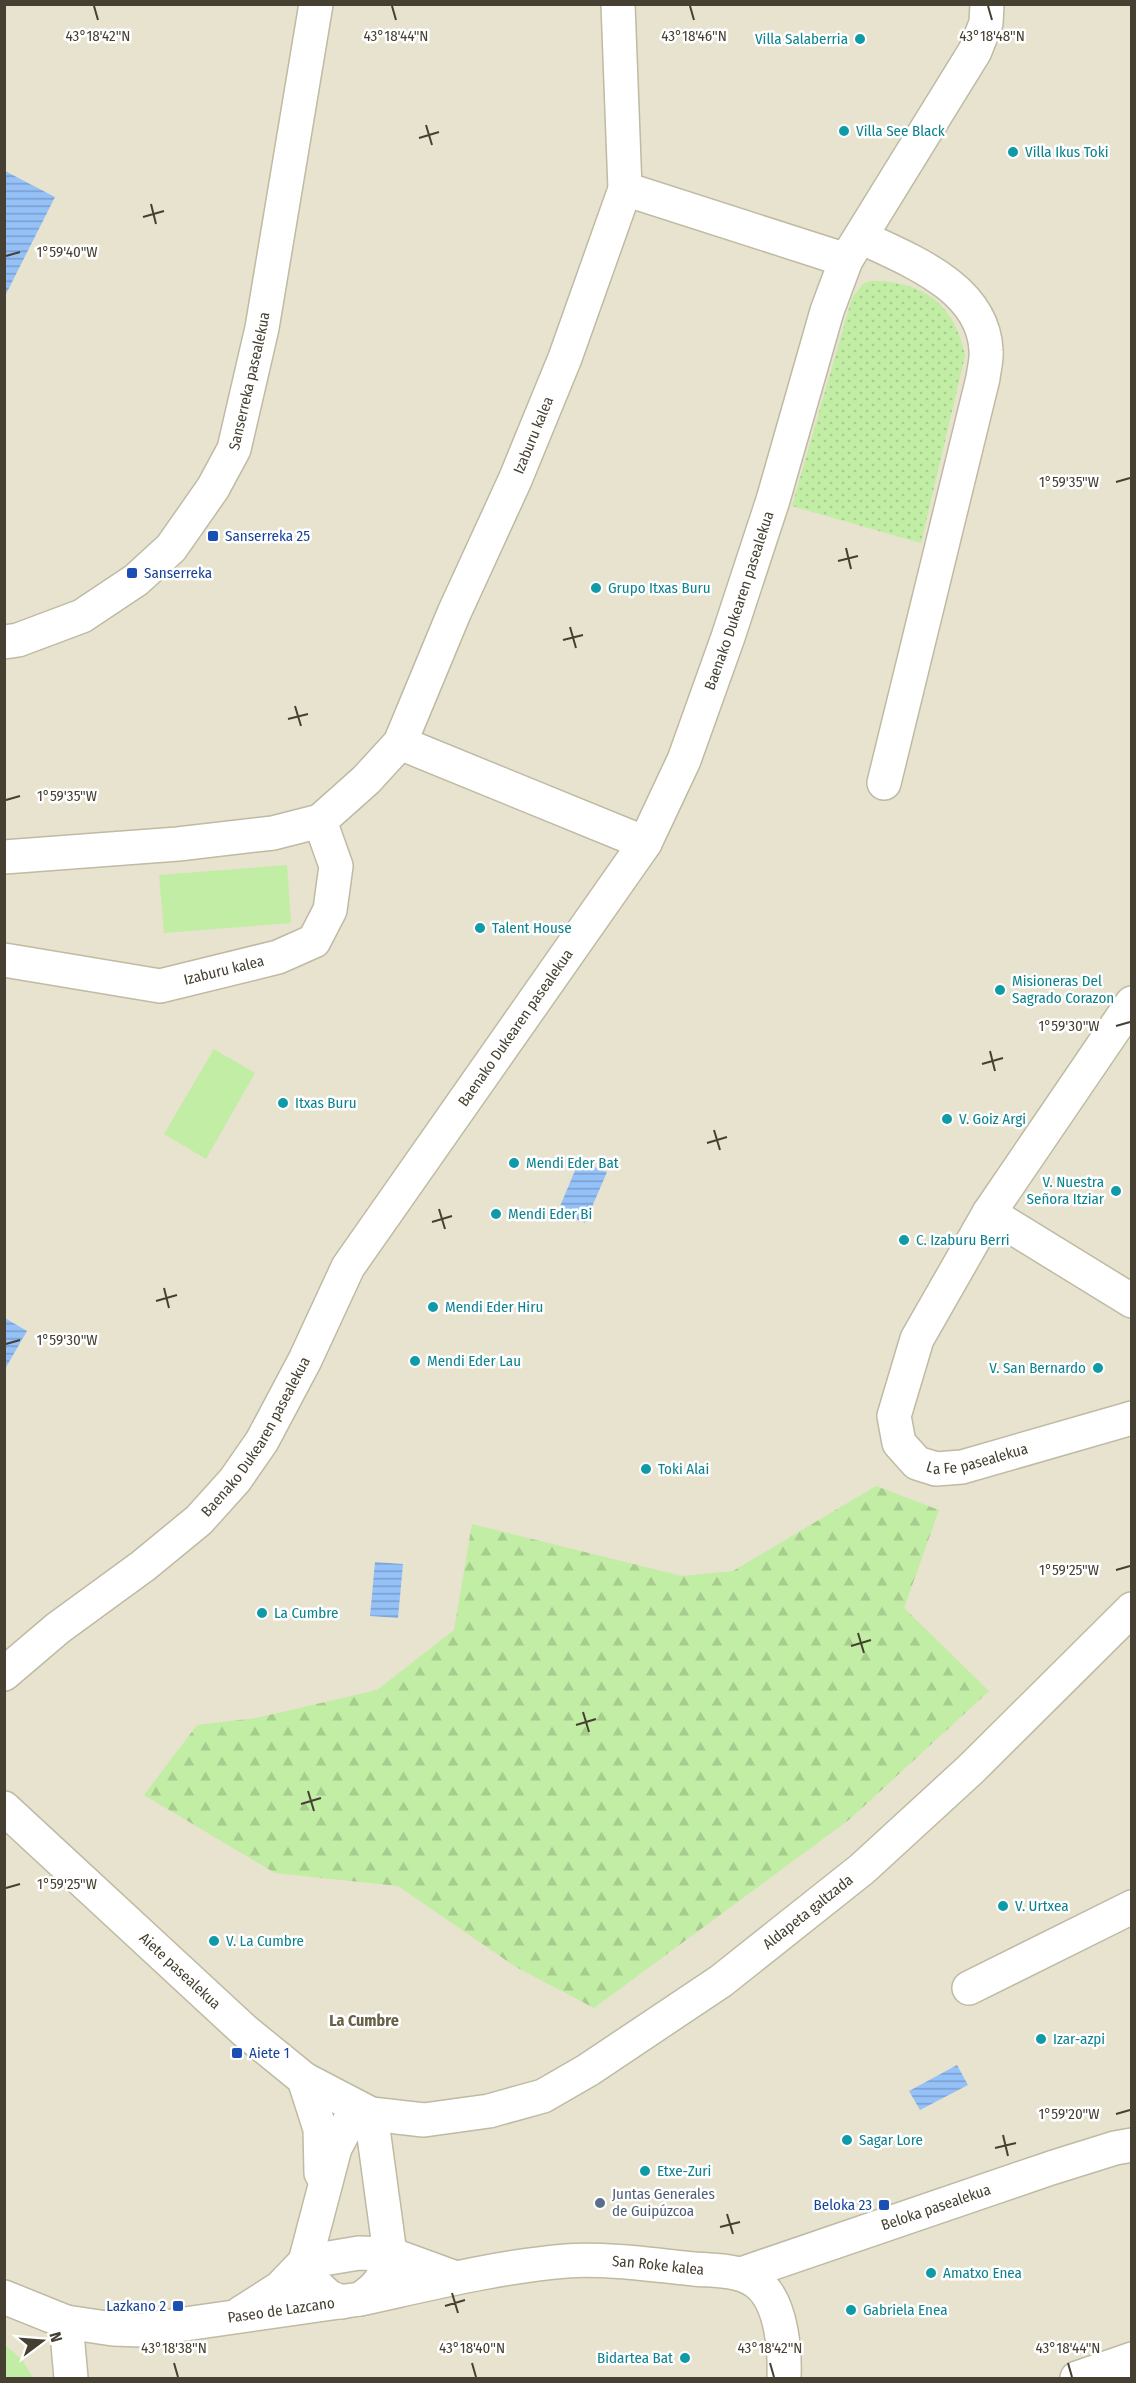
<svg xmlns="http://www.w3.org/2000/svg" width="1136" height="2383" font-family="'Fira Sans Condensed',sans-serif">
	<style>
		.residential { fill: #e8e3ce }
		.grass { fill: url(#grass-dots) }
		.forest { fill: url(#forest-firs) }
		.park { fill: #c1eda4 }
		.water { fill: url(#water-rules) }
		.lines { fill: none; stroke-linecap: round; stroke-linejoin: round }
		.minor-casing { stroke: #bfbaa3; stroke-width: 36 }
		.tertiary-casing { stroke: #bfbaa3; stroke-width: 36 }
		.minor { stroke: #fff; stroke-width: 33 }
		.tertiary { stroke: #fff; stroke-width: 33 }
		.ticks { fill: none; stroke: #454031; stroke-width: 2 }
		.culture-dot { fill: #0f9aa8; stroke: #fff; stroke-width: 2 }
		.transit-dot { fill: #1a4fb4; stroke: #fff; stroke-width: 2 }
		.service-dot { fill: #5c6f8a; stroke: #fff; stroke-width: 2 }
		.labels { text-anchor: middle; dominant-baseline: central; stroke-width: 5; stroke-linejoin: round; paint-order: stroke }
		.culture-label { font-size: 15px; fill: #0d838f; stroke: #fff; text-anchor: start }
		.street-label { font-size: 15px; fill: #454031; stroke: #fff }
		.transit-label { font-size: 15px; fill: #164399; stroke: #fff; text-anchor: start }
		.service-label { font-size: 15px; fill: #4e5e75; stroke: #fff; text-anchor: start }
		.neighbourhood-label { font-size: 16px; font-weight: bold; fill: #696047; stroke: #fff }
		.ticks-label { font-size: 15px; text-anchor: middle; fill: #454031; stroke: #fff; stroke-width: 5; stroke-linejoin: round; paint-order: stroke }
	</style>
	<defs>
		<pattern id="grass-dots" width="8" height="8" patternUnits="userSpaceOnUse" patternTransform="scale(1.5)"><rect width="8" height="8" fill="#c1eda4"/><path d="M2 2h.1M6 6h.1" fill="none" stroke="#a7cc8e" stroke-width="1.8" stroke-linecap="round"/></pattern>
		<pattern id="forest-firs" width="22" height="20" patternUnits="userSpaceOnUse" patternTransform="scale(1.5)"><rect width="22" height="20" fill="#c1eda4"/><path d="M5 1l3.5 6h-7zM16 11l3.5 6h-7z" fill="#a7cc8e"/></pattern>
		<pattern id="water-rules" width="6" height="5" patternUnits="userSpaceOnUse" patternTransform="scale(1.5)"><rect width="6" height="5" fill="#94c1f8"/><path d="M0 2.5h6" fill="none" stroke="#7b9ec9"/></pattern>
	</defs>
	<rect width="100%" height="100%" fill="#f3f0e1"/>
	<!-- residential -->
	<rect class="residential" x="5" y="5" width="1126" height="2373"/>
	<!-- grass -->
	<path class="grass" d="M 871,281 C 923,280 956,306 965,356 L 921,543 L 792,506 L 852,298 L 864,283 Z"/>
	<!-- forest -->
	<path class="forest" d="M 876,1486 L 939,1510 L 904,1608 L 989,1691 L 850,1819 L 594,2008 L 516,1967 L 398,1886 L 275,1873 L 144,1795 L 197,1725 L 256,1718 L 377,1690 L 454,1630 L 472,1524 L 682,1576 L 733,1571 Z"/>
	<!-- park -->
	<g class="park">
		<path d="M 287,865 L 291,923 L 164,933 L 159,875 Z"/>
		<path d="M 214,1049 L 255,1073 L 206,1159 L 164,1134 Z"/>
		<path d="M 4,2344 L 22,2360 L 33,2378 L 5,2378 Z"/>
	</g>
	<!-- water -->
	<g class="water">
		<path d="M 5,171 L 55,197 L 5,296 Z"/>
		<path d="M 579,1161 L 607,1172 L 585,1223 L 558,1211 Z"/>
		<path d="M 5,1318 L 27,1331 L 5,1369 Z"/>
		<path d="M 375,1562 L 403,1564 L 398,1618 L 370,1616 Z"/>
		<path d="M 957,2065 L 968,2085 L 920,2110 L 909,2091 Z"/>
	</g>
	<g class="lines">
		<!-- minor casing -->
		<g class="minor-casing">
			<g id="minor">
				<path d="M 625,189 L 846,260"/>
				<path d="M 861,237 C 909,260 983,287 986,350 C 987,359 984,369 983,378 L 884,783"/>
				<path id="s1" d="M 4,642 L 18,640 L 82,616 L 136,580 L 171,548 L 213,488 L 234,449 L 262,328 L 316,4"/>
				<path d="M 400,743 L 645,843"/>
				<path id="s2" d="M 4,857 L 178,844 L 273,833 L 320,821 L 366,780 L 400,743 L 454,613 L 515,480 L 565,358 L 625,189 L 618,4"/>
				<path id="s3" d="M 4,960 L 160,986 L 278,957 L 314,941 L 330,910 L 336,866 L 320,821"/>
				<path id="s4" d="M 1132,1003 L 989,1213 L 917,1339 L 894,1416 L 899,1443 L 917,1463 L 936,1469 L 962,1467 L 1132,1418"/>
				<path d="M 989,1213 L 1132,1301"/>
				<path id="s5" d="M 4,1674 L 58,1628 L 143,1566 L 199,1520 L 235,1480 L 262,1441 L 305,1360 L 348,1267 L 645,843 L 684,760 L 728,637 L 773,500 L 827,311 L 846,260 L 975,51 L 986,23 L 987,4"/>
				<path d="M 969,1988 L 1132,1907"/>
				<path d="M 390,2254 L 453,2277"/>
				<path id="s6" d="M 741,2274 L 1051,2168 L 1115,2148 L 1132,2145"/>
				<path id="s7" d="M 360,2299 C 429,2284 496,2267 566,2261 C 604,2258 655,2265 694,2269 C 716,2271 745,2269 762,2287 C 782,2308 785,2351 784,2378"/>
				<path d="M 66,2322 L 71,2378"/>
				<path d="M 1077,2378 L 1132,2359"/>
			</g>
		</g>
		<!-- tertiary casing -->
		<g class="tertiary-casing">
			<g id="tertiary">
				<path id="s8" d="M 4,1808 L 245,2031 L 304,2079 L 371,2114 L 424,2120 L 489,2111 L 543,2096 L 588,2070 L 721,1981 L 862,1869 L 971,1769 L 1132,1609"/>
				<path d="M 304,2079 L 320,2129 L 321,2173"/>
				<path d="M 305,2262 L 359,2253 L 390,2254"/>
				<path id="s9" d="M 4,2297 L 66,2322 L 113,2329 L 143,2330 L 360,2299 C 379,2287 386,2276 390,2254 L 371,2114"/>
				<path d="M 342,2302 L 329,2297 L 314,2283 L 305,2262 L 335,2148 L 357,2107"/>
				<path d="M 241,2313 L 280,2288 L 305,2262"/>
			</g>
		</g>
		<!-- minor -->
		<use href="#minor" class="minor"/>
		<!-- tertiary -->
		<use href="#tertiary" class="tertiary"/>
	</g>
	<!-- ticks -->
	<path class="ticks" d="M 94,6 L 98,20M 392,6 L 396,20M 690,6 L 694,20M 988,6 L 992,20M 426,125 L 432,145M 419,138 L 439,132M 151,204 L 156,224M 143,217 L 164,211M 6,256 L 20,252M 1116,482 L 1130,478M 846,548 L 851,569M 838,561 L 858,556M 570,627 L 576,648M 563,640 L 583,635M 295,706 L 301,726M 288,719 L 308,714M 6,800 L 20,796M 1116,1026 L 1130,1022M 990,1051 L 995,1071M 982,1064 L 1003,1058M 714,1130 L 720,1150M 707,1143 L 727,1137M 439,1209 L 445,1229M 432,1222 L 452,1216M 164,1288 L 169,1308M 156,1301 L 177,1295M 6,1344 L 20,1340M 1116,1570 L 1130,1566M 858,1633 L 864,1653M 851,1646 L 871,1640M 583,1712 L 589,1732M 576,1725 L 596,1719M 308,1791 L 314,1811M 301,1804 L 321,1798M 6,1888 L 20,1884M 1116,2114 L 1130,2110M 1003,2135 L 1008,2156M 995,2148 L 1016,2143M 727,2214 L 733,2234M 720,2227 L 740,2222M 452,2293 L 458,2313M 445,2306 L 465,2300M 174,2363 L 178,2377M 472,2363 L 476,2377M 770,2363 L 774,2377M 1068,2363 L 1072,2377"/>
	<!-- markers -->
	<g class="culture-dot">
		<circle cx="860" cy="39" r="6"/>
		<circle cx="844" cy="131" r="6"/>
		<circle cx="1013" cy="152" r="6"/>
		<circle cx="596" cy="588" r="6"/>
		<circle cx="480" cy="928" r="6"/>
		<circle cx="1000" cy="990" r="6"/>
		<circle cx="283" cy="1103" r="6"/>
		<circle cx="947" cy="1119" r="6"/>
		<circle cx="514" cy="1163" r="6"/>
		<circle cx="1116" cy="1191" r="6"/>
		<circle cx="496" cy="1214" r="6"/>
		<circle cx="904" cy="1240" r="6"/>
		<circle cx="433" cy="1307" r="6"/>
		<circle cx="415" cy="1361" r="6"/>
		<circle cx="1098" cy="1368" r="6"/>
		<circle cx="646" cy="1469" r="6"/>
		<circle cx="262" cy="1613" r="6"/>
		<circle cx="1003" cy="1906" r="6"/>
		<circle cx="214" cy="1941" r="6"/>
		<circle cx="1041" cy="2039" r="6"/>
		<circle cx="847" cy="2140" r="6"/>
		<circle cx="645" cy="2171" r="6"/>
		<circle cx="931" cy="2273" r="6"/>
		<circle cx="851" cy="2310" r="6"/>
		<circle cx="685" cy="2358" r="6"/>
	</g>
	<g class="transit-dot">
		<rect x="207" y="530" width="12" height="12" rx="3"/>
		<rect x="126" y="567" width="12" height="12" rx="3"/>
		<rect x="231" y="2047" width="12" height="12" rx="3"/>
		<rect x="878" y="2199" width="12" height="12" rx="3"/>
		<rect x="172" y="2300" width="12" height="12" rx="3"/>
	</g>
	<circle class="service-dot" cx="600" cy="2203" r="6"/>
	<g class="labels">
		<!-- culture labels -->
		<g class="culture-label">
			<text x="848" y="39" text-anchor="end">Villa Salaberria</text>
			<text x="856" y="131">Villa See Black</text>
			<text x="1025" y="152">Villa Ikus Toki</text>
			<text x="608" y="588">Grupo Itxas Buru</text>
			<text x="492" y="928">Talent House</text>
			<text x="1012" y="981">Misioneras Del<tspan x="1012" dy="17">Sagrado Corazon</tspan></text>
			<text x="295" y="1103">Itxas Buru</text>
			<text x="959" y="1119">V. Goiz Argi</text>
			<text x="526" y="1163">Mendi Eder Bat</text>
			<text x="1104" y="1182" text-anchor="end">V. Nuestra<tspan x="1104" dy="17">Señora Itziar</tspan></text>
			<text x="508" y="1214">Mendi Eder Bi</text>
			<text x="916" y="1240">C. Izaburu Berri</text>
			<text x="445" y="1307">Mendi Eder Hiru</text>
			<text x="427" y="1361">Mendi Eder Lau</text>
			<text x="1086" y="1368" text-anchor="end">V. San Bernardo</text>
			<text x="658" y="1469">Toki Alai</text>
			<text x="274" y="1613">La Cumbre</text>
			<text x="1015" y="1906">V. Urtxea</text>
			<text x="226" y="1941">V. La Cumbre</text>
			<text x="1053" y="2039">Izar-azpi</text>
			<text x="859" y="2140">Sagar Lore</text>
			<text x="657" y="2171">Etxe-Zuri</text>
			<text x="943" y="2273">Amatxo Enea</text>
			<text x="863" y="2310">Gabriela Enea</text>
			<text x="673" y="2358" text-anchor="end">Bidartea Bat</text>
		</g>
		<!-- street labels -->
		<g class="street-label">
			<text stroke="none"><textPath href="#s1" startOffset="382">Sanserreka pasealekua</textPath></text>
			<text stroke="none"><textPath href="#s2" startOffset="766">Izaburu kalea</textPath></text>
			<text stroke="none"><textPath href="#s5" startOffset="1322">Baenako Dukearen pasealekua</textPath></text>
			<text stroke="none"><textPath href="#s3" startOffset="224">Izaburu kalea</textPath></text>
			<text stroke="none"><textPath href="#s5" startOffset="836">Baenako Dukearen pasealekua</textPath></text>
			<text stroke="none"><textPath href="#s5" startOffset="350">Baenako Dukearen pasealekua</textPath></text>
			<text stroke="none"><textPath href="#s4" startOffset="596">La Fe pasealekua</textPath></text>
			<text stroke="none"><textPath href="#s8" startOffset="978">Aldapeta galtzada</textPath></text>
			<text stroke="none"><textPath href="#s8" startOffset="240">Aiete pasealekua</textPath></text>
			<text stroke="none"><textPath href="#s6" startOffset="206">Beloka pasealekua</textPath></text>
			<text stroke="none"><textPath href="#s7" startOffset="302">San Roke kalea</textPath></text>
			<text stroke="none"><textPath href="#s9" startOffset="284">Paseo de Lazcano</textPath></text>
		</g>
		<!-- transit labels -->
		<g class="transit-label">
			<text x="225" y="536">Sanserreka 25</text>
			<text x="144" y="573">Sanserreka</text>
			<text x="249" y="2053">Aiete 1</text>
			<text x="872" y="2205" text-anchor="end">Beloka 23</text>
			<text x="166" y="2306" text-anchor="end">Lazkano 2</text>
		</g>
		<!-- service labels -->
		<g class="service-label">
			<text x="612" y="2194">Juntas Generales<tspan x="612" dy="17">de Guipúzcoa</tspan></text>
		</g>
		<!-- neighbourhood labels -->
		<g class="neighbourhood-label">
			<text x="364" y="2020">La Cumbre</text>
		</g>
	</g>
	<g class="ticks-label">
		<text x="98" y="41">43°18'42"N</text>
		<text x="396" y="41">43°18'44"N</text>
		<text x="694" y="41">43°18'46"N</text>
		<text x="992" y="41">43°18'48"N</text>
		<text x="67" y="257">1°59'40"W</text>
		<text x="1069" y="487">1°59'35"W</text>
		<text x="67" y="801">1°59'35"W</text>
		<text x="1069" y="1031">1°59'30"W</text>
		<text x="67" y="1345">1°59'30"W</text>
		<text x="1069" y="1575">1°59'25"W</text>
		<text x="67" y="1889">1°59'25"W</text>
		<text x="1069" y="2119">1°59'20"W</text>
		<text x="174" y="2353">43°18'38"N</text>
		<text x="472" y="2353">43°18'40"N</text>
		<text x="770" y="2353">43°18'42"N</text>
		<text x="1068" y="2353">43°18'44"N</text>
	</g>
	<!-- border -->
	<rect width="1136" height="2383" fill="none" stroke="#454031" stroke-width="12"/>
	<!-- north arrow -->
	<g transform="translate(42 2341) rotate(74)" stroke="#ffffff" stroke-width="4.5" paint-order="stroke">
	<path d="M0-4.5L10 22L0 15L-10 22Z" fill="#454031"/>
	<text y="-9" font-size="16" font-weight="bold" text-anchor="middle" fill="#454031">N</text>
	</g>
</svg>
